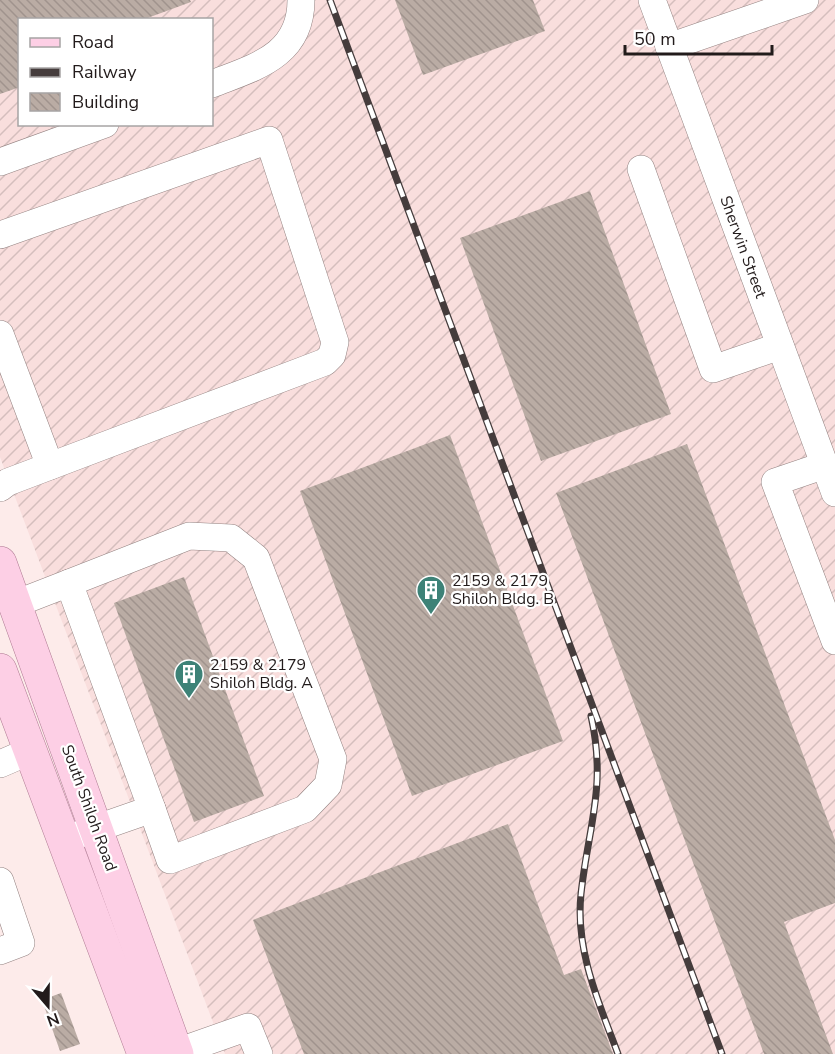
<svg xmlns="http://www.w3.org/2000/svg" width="835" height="1054" font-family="'Nunito Sans',sans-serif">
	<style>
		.industrial { fill: url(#industrial-furrows); fill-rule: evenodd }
		.building { fill: url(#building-back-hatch) }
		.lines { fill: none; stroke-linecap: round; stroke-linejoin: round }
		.minor-casing { stroke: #948382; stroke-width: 28 }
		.major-casing { stroke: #af7b93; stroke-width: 34 }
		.minor { stroke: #fff; stroke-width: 27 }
		.major { stroke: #fdcfe5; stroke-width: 33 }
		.rail-casing { stroke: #453c3c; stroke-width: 7 }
		.rail { stroke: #fff; stroke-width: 4.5; stroke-dasharray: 14; stroke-linecap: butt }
		.labels { text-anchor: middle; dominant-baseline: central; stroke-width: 4.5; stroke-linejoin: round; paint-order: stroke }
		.street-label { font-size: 16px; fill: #221b1b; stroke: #fff }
		.poi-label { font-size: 16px; fill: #221b1b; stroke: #fff; text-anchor: start }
	</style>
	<defs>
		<pattern id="industrial-furrows" width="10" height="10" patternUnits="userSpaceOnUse" patternTransform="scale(1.5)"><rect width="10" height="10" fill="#f9dedd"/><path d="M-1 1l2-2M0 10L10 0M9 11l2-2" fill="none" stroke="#d5bebd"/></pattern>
		<pattern id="building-back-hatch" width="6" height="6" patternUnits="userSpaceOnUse" patternTransform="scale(1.5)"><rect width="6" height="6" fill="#baaca4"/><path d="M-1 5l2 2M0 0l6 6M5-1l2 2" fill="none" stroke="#a0938d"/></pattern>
	</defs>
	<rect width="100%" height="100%" fill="#fdebea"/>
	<!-- industrial -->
	<path class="industrial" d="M 0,0 L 835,0 L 835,1054 L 225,1054 L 0,457 ZM 20,20 L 212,20 L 212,124 L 20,124 Z"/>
	<!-- building -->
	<g class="building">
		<path d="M 0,0 L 190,0 L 191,2 L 142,20 L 20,20 L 20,87 L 0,94 Z"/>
		<path d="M 395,0 L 533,0 L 545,31 L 423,75 Z"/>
		<path d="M 590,191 L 671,414 L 541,461 L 460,238 Z"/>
		<path d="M 450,435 L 563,741 L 412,796 L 300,491 Z"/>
		<path d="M 687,444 L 835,840 L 835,903 L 784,922 L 833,1054 L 764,1054 L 556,493 Z"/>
		<path d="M 184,577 L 264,796 L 194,822 L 114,603 Z"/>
		<path d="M 508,824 L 564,975 L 581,969 L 613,1054 L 304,1054 L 253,920 Z"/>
		<path d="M 61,993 L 80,1044 L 60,1051 L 42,1000 Z"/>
	</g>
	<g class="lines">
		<!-- minor casing -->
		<g class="minor-casing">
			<g id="minor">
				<path d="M 652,0 L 835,493"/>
				<path d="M 669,47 L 805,0"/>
				<path d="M 212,84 C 255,67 301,56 301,0"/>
				<path d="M 0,162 L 105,124"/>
				<path d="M 641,169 L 713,369 L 780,346"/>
				<path d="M 0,235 L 269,140 L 335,342 L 332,355 L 325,362 L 8,482 L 0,488"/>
				<path d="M 0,334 L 50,466"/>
				<path d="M 825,465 L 775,482 L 835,641"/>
				<path d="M 69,583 L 189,536 L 231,538 L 256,558 L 333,759 L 328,785 L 305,809 L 170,860 L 152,809"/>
				<path d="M 15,604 L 69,583 L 152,809 L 63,840"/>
				<path d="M 0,764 L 30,751"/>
				<path d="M 0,881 L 21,943 L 0,951"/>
				<path d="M 177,1052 L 248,1027 L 259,1054"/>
			</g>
		</g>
		<!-- major casing -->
		<g class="major-casing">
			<g id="major">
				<path d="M 0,563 L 177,1054"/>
				<path d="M 0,670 L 144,1054"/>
			</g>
		</g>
		<!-- minor -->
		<use href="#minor" class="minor"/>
		<!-- major -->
		<use href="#major" class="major"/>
		<!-- rail casing -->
		<g class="rail-casing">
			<g id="rail">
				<path d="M 330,0 L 722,1054"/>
				<path d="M 591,716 C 607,787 588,827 581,894 C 575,950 599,1003 618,1054"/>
			</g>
		</g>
		<!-- rail -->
		<use href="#rail" class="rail"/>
	</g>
	<!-- icons -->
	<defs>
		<g id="building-pin" transform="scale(1.5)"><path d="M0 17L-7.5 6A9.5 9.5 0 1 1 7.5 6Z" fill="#3d8277" stroke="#fff"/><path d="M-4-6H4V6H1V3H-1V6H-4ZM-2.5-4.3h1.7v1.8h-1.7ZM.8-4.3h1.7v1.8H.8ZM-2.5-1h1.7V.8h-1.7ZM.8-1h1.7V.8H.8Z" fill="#fff"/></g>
	</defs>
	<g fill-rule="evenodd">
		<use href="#building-pin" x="431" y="590"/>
		<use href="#building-pin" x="189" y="674"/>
	</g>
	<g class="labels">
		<!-- street labels -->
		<g class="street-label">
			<text transform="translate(743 247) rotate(70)">Sherwin Street</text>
			<text transform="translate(89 808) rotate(70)">South Shiloh Road</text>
		</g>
		<!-- poi labels -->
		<g class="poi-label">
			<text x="452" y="581">2159 &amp; 2179<tspan x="452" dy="18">Shiloh Bldg. B</tspan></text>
			<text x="210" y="665">2159 &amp; 2179<tspan x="210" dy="18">Shiloh Bldg. A</tspan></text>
		</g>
	</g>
	<!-- legend -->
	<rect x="18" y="18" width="195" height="108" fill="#ffffff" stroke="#a7a4a4" stroke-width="1.5"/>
	<rect x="30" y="38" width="30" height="9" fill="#fdcfe5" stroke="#a7a4a4" stroke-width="1.5"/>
	<text x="72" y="48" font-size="18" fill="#221b1b">Road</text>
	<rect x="30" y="68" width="30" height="9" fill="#453c3c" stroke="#a7a4a4" stroke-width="1.5"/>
	<text x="72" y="78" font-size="18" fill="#221b1b">Railway</text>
	<rect x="30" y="93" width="30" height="18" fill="url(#building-back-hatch)" stroke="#a7a4a4" stroke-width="1.5"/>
	<text x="72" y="108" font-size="18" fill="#221b1b">Building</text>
	<!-- north arrow -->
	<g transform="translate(48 1006) rotate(160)" stroke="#ffffff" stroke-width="4.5" paint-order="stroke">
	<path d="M0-4.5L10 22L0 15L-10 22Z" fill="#221b1b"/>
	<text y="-9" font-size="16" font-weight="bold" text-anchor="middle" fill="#221b1b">N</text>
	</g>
	<!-- scale -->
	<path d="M625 45v9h147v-9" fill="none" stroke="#221b1b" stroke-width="3"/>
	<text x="634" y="45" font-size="18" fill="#221b1b" stroke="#ffffff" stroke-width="4.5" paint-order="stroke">50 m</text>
</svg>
